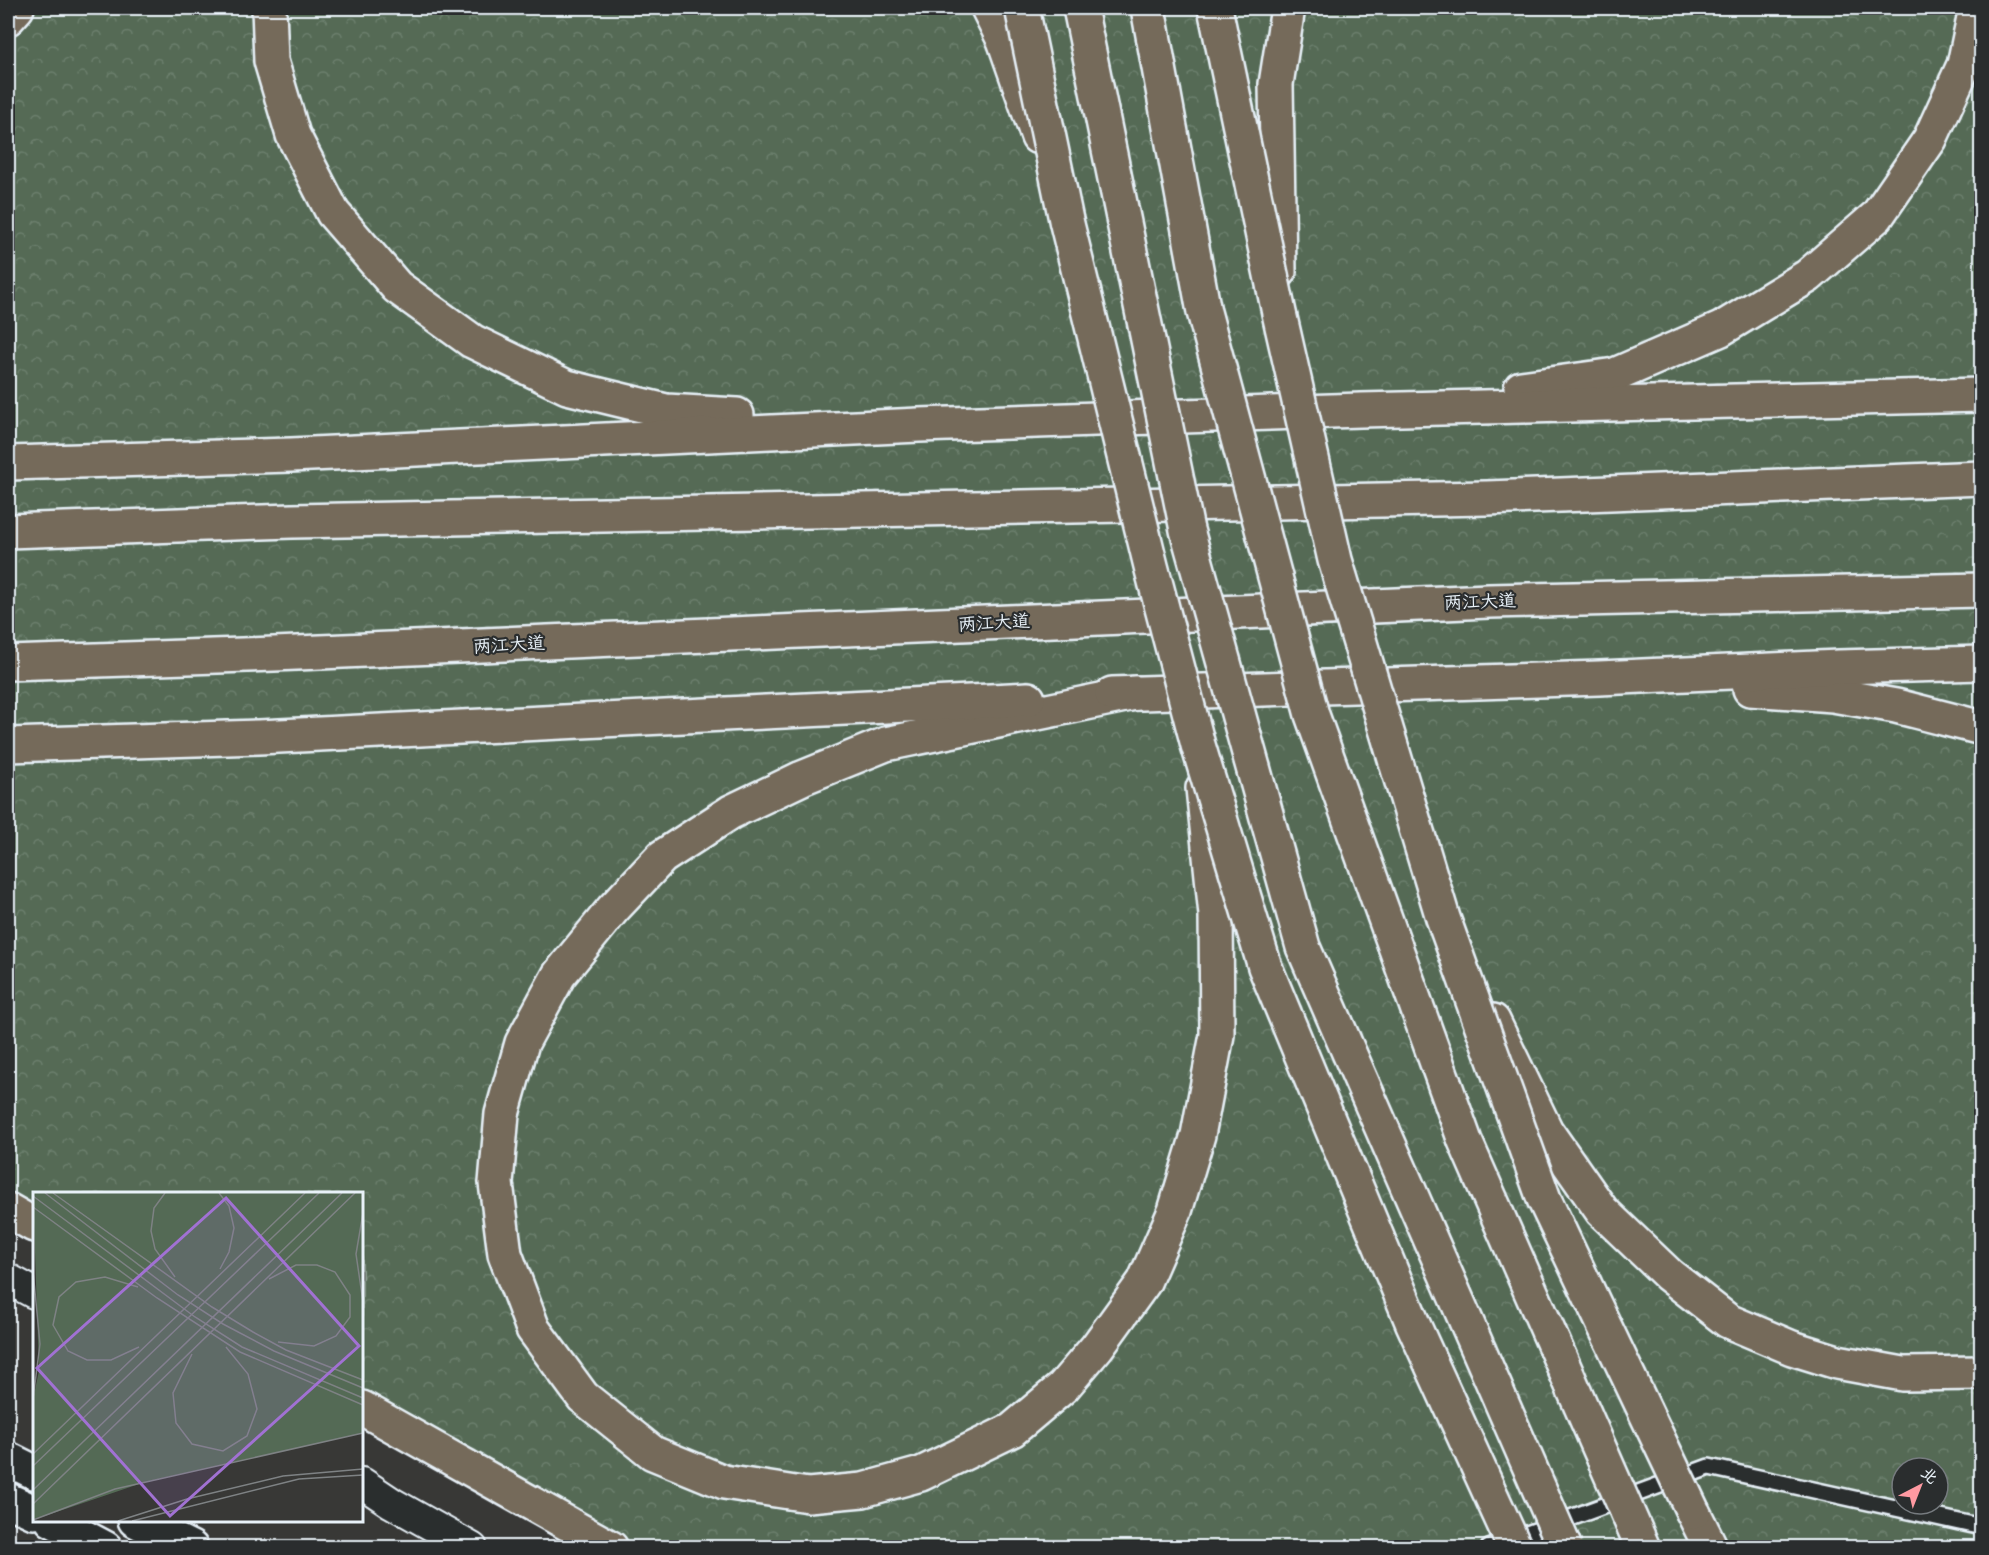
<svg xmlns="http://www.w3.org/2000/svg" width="1989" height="1555" font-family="Delius,'LXGW WenKai TC',sans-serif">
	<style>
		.park { fill: url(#park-crowns); stroke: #9eaea6; stroke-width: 1.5; fill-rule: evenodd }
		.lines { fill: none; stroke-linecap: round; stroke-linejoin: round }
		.lane-casing { stroke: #e8f1f8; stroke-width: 20 }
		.street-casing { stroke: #e8f1f8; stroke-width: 34 }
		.secondary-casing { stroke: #e8f1f8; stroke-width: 38 }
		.primary-casing { stroke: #e8f1f8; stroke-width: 38 }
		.highway-casing { stroke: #e8f1f8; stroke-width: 38 }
		.lane { stroke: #2a2d2e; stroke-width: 15 }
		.street { stroke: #2a2d2e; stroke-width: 30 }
		.secondary { stroke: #2a2d2e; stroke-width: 33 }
		.primary { stroke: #746a5a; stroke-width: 33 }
		.highway { stroke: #746a5a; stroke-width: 33 }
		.primary-bridge-casing { stroke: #e8f1f8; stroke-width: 38; stroke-linecap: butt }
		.primary-bridge { stroke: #746a5a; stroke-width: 33 }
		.labels { text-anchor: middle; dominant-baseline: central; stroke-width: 4.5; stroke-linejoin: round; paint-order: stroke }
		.street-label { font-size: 18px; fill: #e8f1f8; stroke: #2a2d2e }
		.inset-road { fill: none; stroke: #7e8284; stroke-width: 1.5 }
		.view { fill: #a171d3; fill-opacity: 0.15; stroke: #a171d3; stroke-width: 3 }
		.inset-edge { fill: none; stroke: #e8f1f8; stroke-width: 3 }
	</style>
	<defs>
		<pattern id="park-crowns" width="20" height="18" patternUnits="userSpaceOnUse" patternTransform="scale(1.5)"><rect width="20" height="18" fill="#546a55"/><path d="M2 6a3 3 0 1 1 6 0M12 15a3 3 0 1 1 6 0" fill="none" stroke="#6d806e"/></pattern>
	</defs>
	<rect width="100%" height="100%" fill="#383836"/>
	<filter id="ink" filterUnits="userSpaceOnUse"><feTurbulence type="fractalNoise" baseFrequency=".0167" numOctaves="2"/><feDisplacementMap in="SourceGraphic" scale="12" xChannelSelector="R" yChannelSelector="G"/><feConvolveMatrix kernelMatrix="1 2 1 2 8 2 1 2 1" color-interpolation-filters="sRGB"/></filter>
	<g filter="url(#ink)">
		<!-- park -->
		<path class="park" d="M 17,8 L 1981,8 L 1981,1547 L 611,1547 L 362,1408 L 362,1194 L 34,1194 L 34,1225 L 8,1210 L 8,18 ZM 1902,1468 L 1938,1468 L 1938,1504 L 1902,1504 Z"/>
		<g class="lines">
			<!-- lane casing -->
			<g class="lane-casing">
				<path id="lane" d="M 1489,1548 L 1709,1467 L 1982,1527"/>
			</g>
			<!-- street casing -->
			<g class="street-casing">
				<g id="street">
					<path d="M 8,1279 L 34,1293"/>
					<path d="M 362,1483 L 392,1503 L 472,1548"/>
				</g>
			</g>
			<!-- secondary casing -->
			<g class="secondary-casing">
				<g id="secondary">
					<path d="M 8,1459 L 34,1472"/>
					<path d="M 8,1500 L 34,1512"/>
					<path d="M 52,1520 L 105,1548"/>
					<path d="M 135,1520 L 191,1548"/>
				</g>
			</g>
			<!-- primary casing -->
			<g class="primary-casing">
				<g id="primary">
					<path d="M 269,8 L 271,61 L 293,135 L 333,213 L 397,287 L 472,341 L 567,387 L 666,411 L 737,415"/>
					<path d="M 988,8 L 1004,40 L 1038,137"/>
					<path d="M 8,18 L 17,8"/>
					<path d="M 1279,272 L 1276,84 L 1288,8"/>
					<path d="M 1521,388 L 1615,375 L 1721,329 L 1808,276 L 1877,216 L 1930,139 L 1964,65 L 1976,8"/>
					<path d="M 8,463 L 291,455 L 919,425 L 1361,410 L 1982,395"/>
					<path d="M 1750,689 L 1833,695 L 1896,706 L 1982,728"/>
					<path d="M 1135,693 L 886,744 L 802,778 L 731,812 L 662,857 L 613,909 L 559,975 L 522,1043 L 502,1114 L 496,1183 L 505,1254 L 533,1329 L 583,1397 L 653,1453 L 724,1482 L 808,1495 L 863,1490 L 921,1474 L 1012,1430 L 1063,1387 L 1097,1347 L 1144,1282 L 1175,1211 L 1198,1135 L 1217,1035 L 1216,915 L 1203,788"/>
					<path d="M 1112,694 L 1599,678 L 1839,667 L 1982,663"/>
					<path d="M 8,745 L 259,737 L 1028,699"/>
					<path d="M 1493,1021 L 1546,1131 L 1602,1211 L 1669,1275 L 1728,1321 L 1792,1348 L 1837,1362 L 1903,1374 L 1982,1373"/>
					<path d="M 8,1210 L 34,1225"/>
					<path d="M 362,1408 L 611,1548"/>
					<path d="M 1693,1512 L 1711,1548"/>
				</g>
			</g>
			<!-- highway casing -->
			<g class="highway-casing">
				<g id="highway">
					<path d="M 8,531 L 292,521 L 1487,498 L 1982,478"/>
					<path d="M 8,663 L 274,654 L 1489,601 L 1982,590"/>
				</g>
			</g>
			<!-- lane -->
			<use href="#lane" class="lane"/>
			<!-- street -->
			<use href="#street" class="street"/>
			<!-- secondary -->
			<use href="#secondary" class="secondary"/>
			<!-- primary -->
			<use href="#primary" class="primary"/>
			<!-- highway -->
			<use href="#highway" class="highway"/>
			<!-- primary-bridge casing -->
			<g class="primary-bridge-casing">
				<g id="primary-bridge">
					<path d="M 1022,8 L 1066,220 L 1151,566 L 1198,745 L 1265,967 L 1413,1324 L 1515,1548"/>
					<path d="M 1080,8 L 1187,530 L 1303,947 L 1565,1548"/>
					<path d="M 1148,8 L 1204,312 L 1312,715 L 1465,1141 L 1643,1548"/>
					<path d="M 1215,8 L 1279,313 L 1335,560 L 1443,918 L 1544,1199 L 1693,1512"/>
				</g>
			</g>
			<!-- primary-bridge -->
			<use href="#primary-bridge" class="primary-bridge"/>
		</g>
	</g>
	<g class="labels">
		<!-- street labels -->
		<g class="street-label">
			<text transform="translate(1480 601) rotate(-2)">两江大道</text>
			<text transform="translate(994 622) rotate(-3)">两江大道</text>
			<text transform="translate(509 644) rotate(-3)">两江大道</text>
		</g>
	</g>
	<!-- overview -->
	<g transform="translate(33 1192)">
		<rect width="330" height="330" fill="#383836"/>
		<path d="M 0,1 L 330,1 L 330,241 L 112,290 L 0,328 L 0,207 L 6,179 Z" fill="#546a55"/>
		<path class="inset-road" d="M 12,1 L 145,103 L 190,132 L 241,159 L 330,196M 20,1 L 179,115 L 220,140 L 253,158 L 330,188M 132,1 L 121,16 L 118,39 L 122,57 L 142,85M 186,1 L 196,14 L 201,36 L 196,60 L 187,77M 0,4 L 162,125 L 209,155 L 330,206M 0,15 L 124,106 L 207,160 L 330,213M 330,21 L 323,62 L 330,110M 0,79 L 7,152 L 0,207M 236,87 L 263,73 L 284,73 L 302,80 L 317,103 L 317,125 L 303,144 L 281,154 L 245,150M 105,95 L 72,85 L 43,90 L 26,105 L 20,133 L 35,159 L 54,168 L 78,168 L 106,155M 159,162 L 140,201 L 143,231 L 159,252 L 190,259 L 214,244 L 224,217 L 215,182 L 193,155M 0,262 L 272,1M 0,274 L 286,1M 0,298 L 309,1M 0,312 L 322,1M 0,328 L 82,297 L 330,241M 85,329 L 154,307 L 250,284 L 330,277M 99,329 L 266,287 L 330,283"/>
		<path class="view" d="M 193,6 L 326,154 L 137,324 L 4,176 Z"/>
		<rect width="330" height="330" class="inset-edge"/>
	</g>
	<!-- margin -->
	<rect width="1989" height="1555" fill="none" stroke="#2a2d2e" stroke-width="30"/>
	<rect x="15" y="15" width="1959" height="1525" fill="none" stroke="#e8f1f8" stroke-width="2" filter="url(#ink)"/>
	<!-- north arrow -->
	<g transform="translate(1920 1486) rotate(42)"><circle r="28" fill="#2a2d2e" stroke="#767b7f" stroke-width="1.5"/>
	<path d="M0-4.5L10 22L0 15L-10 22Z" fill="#ff9aa2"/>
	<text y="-9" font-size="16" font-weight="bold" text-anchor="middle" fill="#e8f1f8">北</text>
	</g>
</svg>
